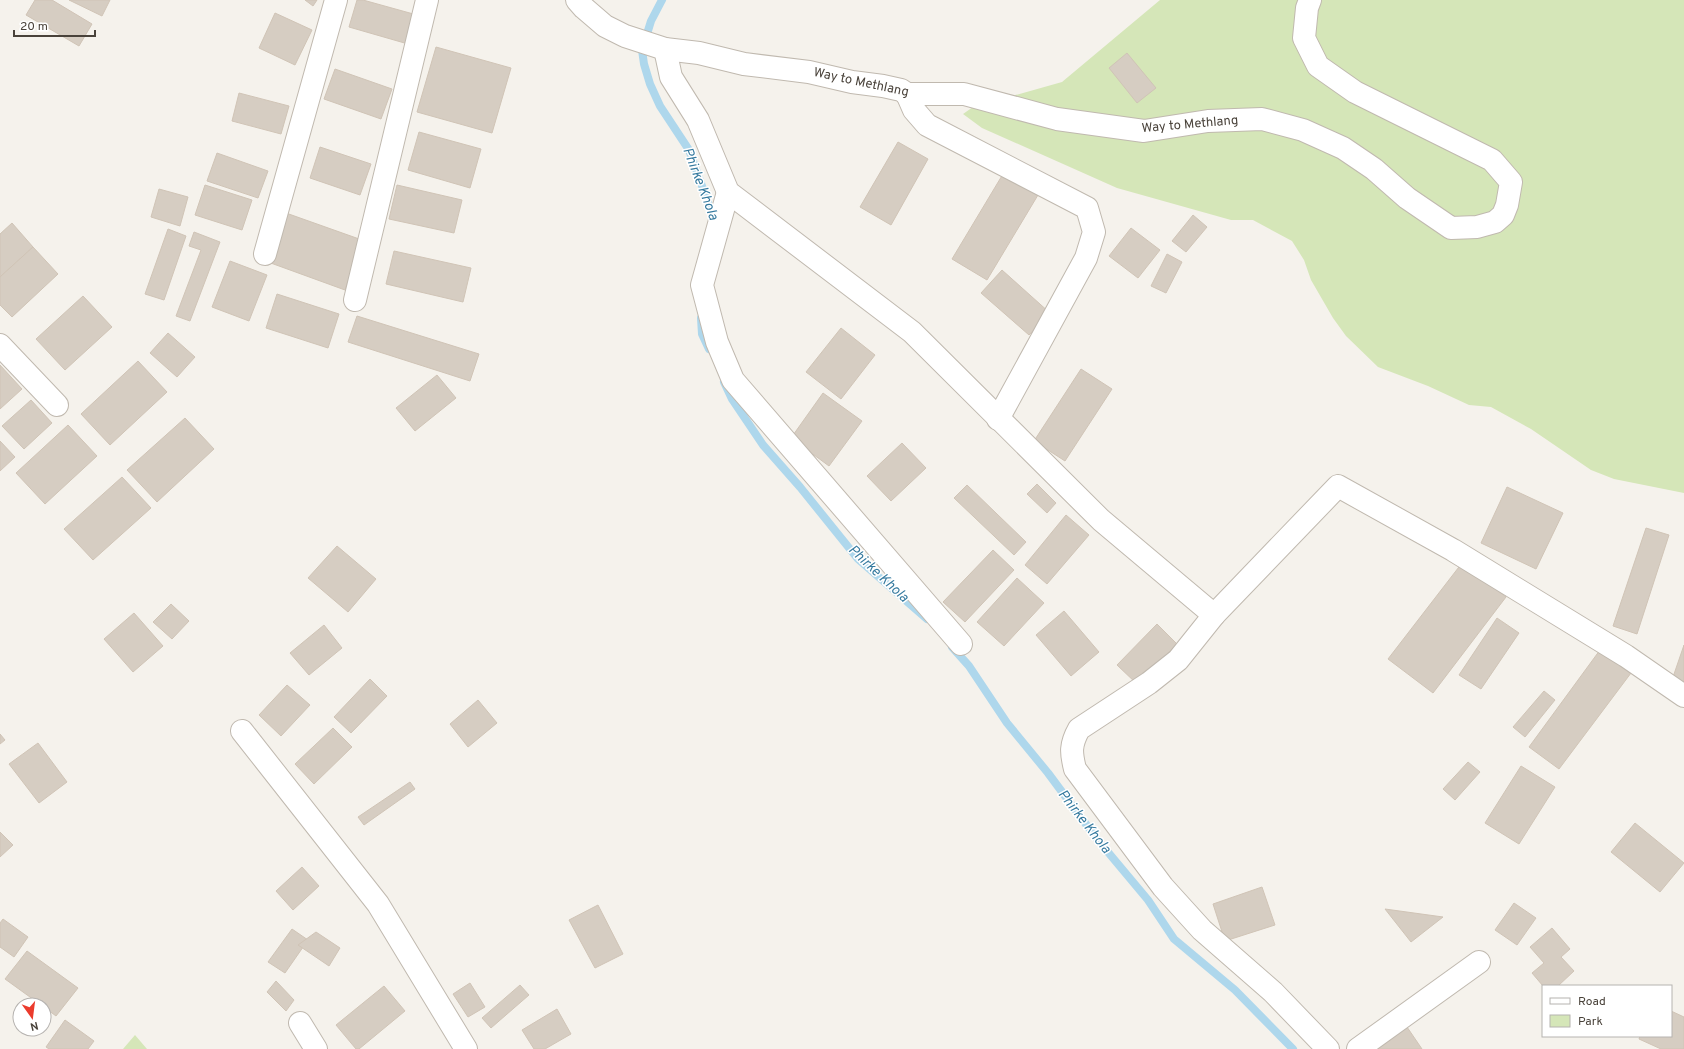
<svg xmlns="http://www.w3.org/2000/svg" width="1684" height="1049" font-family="Overpass,sans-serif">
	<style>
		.green { fill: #d5e6b8 }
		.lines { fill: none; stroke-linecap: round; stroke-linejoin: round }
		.stream { stroke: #aed7ec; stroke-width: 8 }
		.building { fill: #d6cdc2; stroke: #d0c4b6 }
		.minor-casing { stroke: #c0b9af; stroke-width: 24 }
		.minor { stroke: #fff; stroke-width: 22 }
		.labels { text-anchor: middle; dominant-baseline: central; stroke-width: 3; stroke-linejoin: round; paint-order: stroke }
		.street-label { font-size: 13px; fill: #49423a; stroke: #fff }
		.water-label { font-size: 14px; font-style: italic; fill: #357a9f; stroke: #fff }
	</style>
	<rect width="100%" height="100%" fill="#f5f2ec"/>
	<!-- green -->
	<g class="green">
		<path d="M 1160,0 L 1684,0 L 1684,493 L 1614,479 L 1591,470 L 1531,429 L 1491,407 L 1469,405 L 1428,386 L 1378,367 L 1346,336 L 1333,318 L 1311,280 L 1304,260 L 1292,241 L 1253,220 L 1231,220 L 1117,188 L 982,128 L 963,114 L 973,107 L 1062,82 Z"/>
		<path d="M 135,1035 L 147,1049 L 123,1049 Z"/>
	</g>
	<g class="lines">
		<!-- stream -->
		<g class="stream">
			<path d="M 662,0 L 651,21 L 642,50 L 644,64 L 650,84 L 660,106 L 689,150 L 715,222"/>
			<path d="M 701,318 L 702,334 L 709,349"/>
			<path d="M 724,382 L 732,399 L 763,445 L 800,487 L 858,559 L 927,619"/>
			<path d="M 952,647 L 969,666 L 1007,723 L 1048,773 L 1097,839 L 1148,900 L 1174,939 L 1235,990 L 1293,1049"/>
		</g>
	</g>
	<!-- building -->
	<g class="building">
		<path d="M 35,0 L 52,0 L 92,24 L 79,46 L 26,15 Z"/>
		<path d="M 69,0 L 110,0 L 102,16 Z"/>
		<path d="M 305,0 L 317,0 L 313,6 Z"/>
		<path d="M 357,0 L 363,0 L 417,15 L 408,44 L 349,27 Z"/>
		<path d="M 275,13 L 312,30 L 295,65 L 259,48 Z"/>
		<path d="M 436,47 L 511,68 L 492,133 L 417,112 Z"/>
		<path d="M 1127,53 L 1156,88 L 1137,103 L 1109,68 Z"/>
		<path d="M 335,69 L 392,89 L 381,119 L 324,99 Z"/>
		<path d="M 239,93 L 289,106 L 281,134 L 232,121 Z"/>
		<path d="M 419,132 L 481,149 L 470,188 L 408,170 Z"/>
		<path d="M 898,142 L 928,159 L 891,225 L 860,207 Z"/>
		<path d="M 320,147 L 371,164 L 360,195 L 310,178 Z"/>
		<path d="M 217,153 L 268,171 L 258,198 L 207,181 Z"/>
		<path d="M 1003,174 L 1038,195 L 987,280 L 952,259 Z"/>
		<path d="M 205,185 L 252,200 L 242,230 L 195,215 Z"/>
		<path d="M 397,185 L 462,200 L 454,233 L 389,219 Z"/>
		<path d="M 159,189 L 188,197 L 180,226 L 151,217 Z"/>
		<path d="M 286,213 L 362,240 L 345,290 L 268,262 Z"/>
		<path d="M 1193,215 L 1207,227 L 1186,252 L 1172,241 Z"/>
		<path d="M 12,223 L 33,247 L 0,277 L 0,234 Z"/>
		<path d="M 1131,228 L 1160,250 L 1138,278 L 1109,256 Z"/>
		<path d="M 168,229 L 186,236 L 164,300 L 145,294 Z"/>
		<path d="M 194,232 L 220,242 L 190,321 L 176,316 L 201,250 L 189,246 Z"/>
		<path d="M 33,247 L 58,274 L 12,317 L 0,305 L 0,277 Z"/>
		<path d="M 394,251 L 471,268 L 463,302 L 386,284 Z"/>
		<path d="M 1167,254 L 1182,262 L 1166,293 L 1151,286 Z"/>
		<path d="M 230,261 L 267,275 L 249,321 L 212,307 Z"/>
		<path d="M 1002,270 L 1050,313 L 1029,335 L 981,293 Z"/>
		<path d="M 277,294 L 339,314 L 328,348 L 266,328 Z"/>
		<path d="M 83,296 L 112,327 L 65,370 L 36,339 Z"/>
		<path d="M 357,316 L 479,354 L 470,381 L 348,342 Z"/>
		<path d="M 841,328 L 875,355 L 841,399 L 806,372 Z"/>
		<path d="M 168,333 L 195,357 L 177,377 L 150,353 Z"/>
		<path d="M 138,361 L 167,392 L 110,445 L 81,414 Z"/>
		<path d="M 0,365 L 22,389 L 0,409 Z"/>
		<path d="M 1081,369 L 1112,389 L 1065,461 L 1034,441 Z"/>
		<path d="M 437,375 L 456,398 L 415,431 L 396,408 Z"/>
		<path d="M 823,393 L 862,421 L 829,466 L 791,438 Z"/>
		<path d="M 31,400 L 52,423 L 24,449 L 2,426 Z"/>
		<path d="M 185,418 L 214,449 L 157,502 L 127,470 Z"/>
		<path d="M 68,425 L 97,456 L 45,504 L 16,473 Z"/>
		<path d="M 0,441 L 15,457 L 0,471 Z"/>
		<path d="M 902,443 L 926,468 L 891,501 L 867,476 Z"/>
		<path d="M 122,477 L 151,508 L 93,560 L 64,529 Z"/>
		<path d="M 1037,484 L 1056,503 L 1047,513 L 1027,494 Z"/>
		<path d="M 967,485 L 1026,542 L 1014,555 L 954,498 Z"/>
		<path d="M 1507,487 L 1563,513 L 1536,569 L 1481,543 Z"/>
		<path d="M 1066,515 L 1089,535 L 1047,584 L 1025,565 Z"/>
		<path d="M 1646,528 L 1669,535 L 1637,634 L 1613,626 Z"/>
		<path d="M 337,546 L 376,579 L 348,612 L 308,578 Z"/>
		<path d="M 993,550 L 1014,570 L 965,622 L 943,602 Z"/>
		<path d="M 1462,563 L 1506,597 L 1433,693 L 1388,659 Z"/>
		<path d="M 1017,578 L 1044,603 L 1004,646 L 977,622 Z"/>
		<path d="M 171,604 L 189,621 L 172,639 L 153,622 Z"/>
		<path d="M 1064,611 L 1099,652 L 1071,676 L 1036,635 Z"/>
		<path d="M 134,613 L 163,646 L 133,672 L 104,639 Z"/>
		<path d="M 1497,618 L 1519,633 L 1481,689 L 1459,675 Z"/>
		<path d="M 1157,624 L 1177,644 L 1137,684 L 1117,665 Z"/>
		<path d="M 324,625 L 342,648 L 309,675 L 290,653 Z"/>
		<path d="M 1684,645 L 1684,683 L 1672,680 Z"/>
		<path d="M 1600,650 L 1631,673 L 1559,769 L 1529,747 Z"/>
		<path d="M 370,679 L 387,696 L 351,733 L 334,717 Z"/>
		<path d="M 287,685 L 310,705 L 281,736 L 259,715 Z"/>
		<path d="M 1544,691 L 1555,700 L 1525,737 L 1513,727 Z"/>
		<path d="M 478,700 L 497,723 L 468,747 L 450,724 Z"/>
		<path d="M 333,728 L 352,747 L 314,784 L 295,764 Z"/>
		<path d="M 0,734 L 5,740 L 0,744 Z"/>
		<path d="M 38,743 L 67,782 L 39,803 L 9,764 Z"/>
		<path d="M 1468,762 L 1480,772 L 1455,800 L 1443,789 Z"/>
		<path d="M 1521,766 L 1555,787 L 1519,844 L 1485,823 Z"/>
		<path d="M 410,782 L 415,789 L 364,825 L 358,817 Z"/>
		<path d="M 1635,823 L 1684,863 L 1660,892 L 1611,852 Z"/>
		<path d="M 0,832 L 13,845 L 0,857 Z"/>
		<path d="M 302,867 L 319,886 L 293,910 L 276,891 Z"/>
		<path d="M 1262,887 L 1275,925 L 1225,941 L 1213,904 Z"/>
		<path d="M 1514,903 L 1536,918 L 1517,945 L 1495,930 Z"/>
		<path d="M 598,905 L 623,954 L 595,968 L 569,920 Z"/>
		<path d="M 1385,909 L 1443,917 L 1411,942 Z"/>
		<path d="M 3,919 L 28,937 L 14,957 L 0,947 L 0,923 Z"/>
		<path d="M 1552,928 L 1570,949 L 1561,957 L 1574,971 L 1558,986 L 1543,986 L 1532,973 L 1544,963 L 1530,947 Z"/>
		<path d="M 292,929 L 308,940 L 285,973 L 268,962 Z"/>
		<path d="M 316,932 L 340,948 L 329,966 L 298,945 Z"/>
		<path d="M 27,951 L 78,988 L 56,1016 L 44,1007 L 44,1005 L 41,1005 L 5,979 Z"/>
		<path d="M 276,981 L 294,1000 L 286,1011 L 267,992 Z"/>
		<path d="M 470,983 L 485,1007 L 468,1017 L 453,994 Z"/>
		<path d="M 520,985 L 529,995 L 491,1028 L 482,1018 Z"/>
		<path d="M 384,986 L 405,1011 L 359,1049 L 356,1049 L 336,1025 Z"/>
		<path d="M 557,1009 L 571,1034 L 545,1049 L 534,1049 L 522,1030 Z"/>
		<path d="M 1671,1011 L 1684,1017 L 1684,1049 L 1661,1049 L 1639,1039 L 1640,1036 L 1671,1036 Z"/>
		<path d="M 65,1020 L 94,1041 L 88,1049 L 49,1049 L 46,1047 Z"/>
		<path d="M 1407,1027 L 1422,1049 L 1374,1049 Z"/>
	</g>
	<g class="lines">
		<!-- minor casing -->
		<g class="minor-casing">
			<g id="minor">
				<path d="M 577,0 L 584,8 L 605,26 L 625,36 L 665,49 L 699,53 L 744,64 L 809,72 L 852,82 L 883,86 L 901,90 L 907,94 L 964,94 L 1057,119 L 1144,131 L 1208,121 L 1262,119 L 1303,130 L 1343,148 L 1374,169 L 1407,198 L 1451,228 L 1477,227 L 1495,222 L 1503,215 L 1507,205 L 1511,182 L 1492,160 L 1355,92 L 1318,66 L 1304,38 L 1307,8 L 1310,0"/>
				<path d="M 665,49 L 671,77 L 698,120 L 728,192 L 912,332 L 1101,520 L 1214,615 L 1178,660 L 1149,683 L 1079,729 C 1070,745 1071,753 1075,769 L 1163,887 L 1202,930 L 1273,992 L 1328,1049"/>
				<path d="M 907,94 L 914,110 L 927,125 L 1087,208 L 1094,232 L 1086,258 L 998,419"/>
				<path d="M 728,192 L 702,285 L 717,342 L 733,380 L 961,644"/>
				<path d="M 265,254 L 336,0"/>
				<path d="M 355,300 L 427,0"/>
				<path d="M 0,345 L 57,405"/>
				<path d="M 1214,615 L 1338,486 L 1453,550 L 1626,656 L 1684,696"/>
				<path d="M 242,731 L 378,904 L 466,1049"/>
				<path d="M 300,1023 L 316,1049"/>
				<path d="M 1358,1049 L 1479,962"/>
			</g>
		</g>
		<!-- minor -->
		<use href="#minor" class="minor"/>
	</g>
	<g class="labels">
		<!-- street labels -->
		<g class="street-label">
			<text transform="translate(861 83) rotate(12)">Way to Methlang</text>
			<text transform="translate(1190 125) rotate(-5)">Way to Methlang</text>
		</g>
		<!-- water labels -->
		<g class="water-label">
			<text transform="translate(700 184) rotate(69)">Phirke Khola</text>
			<text transform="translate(878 574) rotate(43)">Phirke Khola</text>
			<text transform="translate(1084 822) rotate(52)">Phirke Khola</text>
		</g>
	</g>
	<!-- legend -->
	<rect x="1542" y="985" width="130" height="52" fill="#ffffff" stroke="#b6b3b0"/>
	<rect x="1550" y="998" width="20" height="6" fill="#ffffff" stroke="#b6b3b0"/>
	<text x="1578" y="1005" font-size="12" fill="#49423a">Road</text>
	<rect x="1550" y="1015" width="20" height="12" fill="#d5e6b8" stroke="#b6b3b0"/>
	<text x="1578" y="1025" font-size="12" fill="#49423a">Park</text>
	<!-- north arrow -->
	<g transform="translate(32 1017) rotate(166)"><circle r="19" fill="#ffffff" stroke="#b6b3b0"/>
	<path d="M0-3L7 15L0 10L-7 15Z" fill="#eb3b2d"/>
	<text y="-6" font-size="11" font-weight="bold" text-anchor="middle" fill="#49423a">N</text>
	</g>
	<!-- scale -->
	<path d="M14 30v6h81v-6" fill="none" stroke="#49423a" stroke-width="2"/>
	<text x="20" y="30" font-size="12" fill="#49423a" stroke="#ffffff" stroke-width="3" paint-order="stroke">20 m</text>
</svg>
